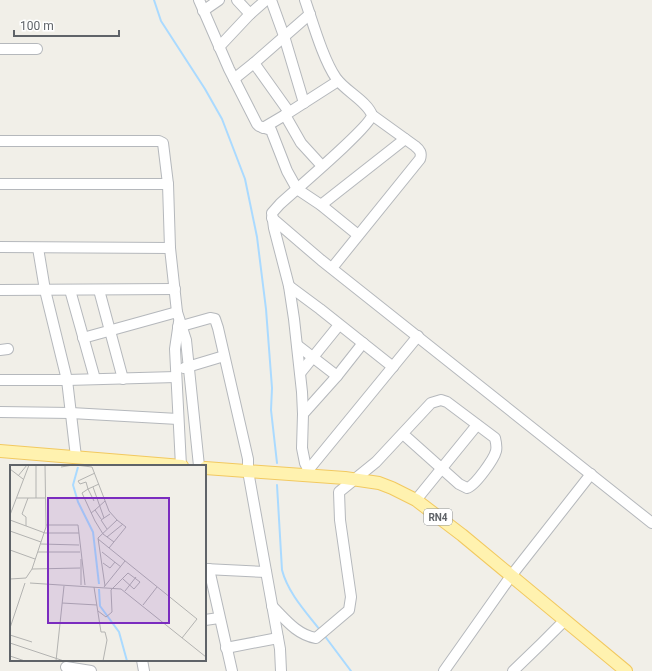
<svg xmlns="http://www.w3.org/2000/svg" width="652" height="671" font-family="Roboto,sans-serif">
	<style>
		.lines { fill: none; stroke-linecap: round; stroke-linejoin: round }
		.stream { stroke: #aadaff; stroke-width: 2 }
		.minor-casing { stroke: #b5b8bc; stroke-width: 12 }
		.major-casing { stroke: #f2c960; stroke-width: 14 }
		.minor { stroke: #fff; stroke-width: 10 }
		.major { stroke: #fff2af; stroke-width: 12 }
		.labels { text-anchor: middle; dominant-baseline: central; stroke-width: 4; stroke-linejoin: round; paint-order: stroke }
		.shield { fill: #fff; stroke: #8f9295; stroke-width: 1 }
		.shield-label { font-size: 10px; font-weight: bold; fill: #5f6368 }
		.inset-river { fill: none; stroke: #aadaff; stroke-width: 2 }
		.inset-road { fill: none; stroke: #b3b3b1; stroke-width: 1 }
		.view { fill: #7b2cbf; fill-opacity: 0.15; stroke: #7b2cbf; stroke-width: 2 }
		.inset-edge { fill: none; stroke: #5f6368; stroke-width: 2 }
	</style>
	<rect width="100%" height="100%" fill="#f1efe8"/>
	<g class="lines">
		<!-- stream -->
		<g class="stream">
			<path d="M 154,0 L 161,21 L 205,89 L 222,119 L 245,179 L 257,237 L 266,309 L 272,388 L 271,410 L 277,463"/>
			<path d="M 277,485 L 282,570 C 288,593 306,612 320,630"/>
			<path d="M 324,635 L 351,671"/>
		</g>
		<!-- minor casing -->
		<g class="minor-casing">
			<g id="minor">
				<path d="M 199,0 L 229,69 L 257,124 L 259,126 L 271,130 L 287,171 L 297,189 L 321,205 L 358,235"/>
				<path d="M 237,0 L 250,14"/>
				<path d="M 271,0 L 284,36 L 304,103"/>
				<path d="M 305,0 C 313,23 323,59 336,78 C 345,91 367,101 372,115 C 370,127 294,191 280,204 L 272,213 L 274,228 L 289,286 L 294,319 L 302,392 L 303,414 L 302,448 L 305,463 L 308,469"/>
				<path d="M 203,11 L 219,0"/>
				<path d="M 219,47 L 250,14 L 266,0"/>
				<path d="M 0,49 L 37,49"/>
				<path d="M 254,63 L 310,14"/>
				<path d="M 234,79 L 254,63 L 289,112"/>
				<path d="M 263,128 L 285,115"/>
				<path d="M 0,141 L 159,141 L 163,143 L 168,184 L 170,248 L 177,312 L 186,340 L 199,466"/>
				<path d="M 322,166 L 301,143 L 285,115 L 338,81"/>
				<path d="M 0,184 L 168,184"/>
				<path d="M 321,205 L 405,139"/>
				<path d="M 272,218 L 321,260 L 652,523"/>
				<path d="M 0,247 L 170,248"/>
				<path d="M 38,248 L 45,290 L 67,380 L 76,457"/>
				<path d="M 332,268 L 420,159 C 422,153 420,150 415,146 L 372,115"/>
				<path d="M 289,286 L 320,309 L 393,367"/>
				<path d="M 0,290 L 175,289"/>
				<path d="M 70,290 L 95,379"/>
				<path d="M 99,290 L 123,379"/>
				<path d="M 179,322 L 175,349 L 181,466"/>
				<path d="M 178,327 L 210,318 L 215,319 L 218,328 L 248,459 L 248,471 L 280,649 L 281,671"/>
				<path d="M 83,338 L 177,312"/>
				<path d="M 297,345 L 337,376 L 363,343"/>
				<path d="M 0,350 L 8,349"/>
				<path d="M 184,368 L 224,356"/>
				<path d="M 301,372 L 339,325"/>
				<path d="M 0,380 L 67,380 L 176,377"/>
				<path d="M 0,412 L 71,413 L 178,419"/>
				<path d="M 303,414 L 337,376"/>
				<path d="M 305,474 L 418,336"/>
				<path d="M 416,500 L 477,425"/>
				<path d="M 205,569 L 266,572"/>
				<path d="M 209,569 L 232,671"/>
				<path d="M 272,606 C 285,619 297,635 316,638 L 349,610 L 351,597 L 340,520 L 339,492 L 376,462 L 431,403 L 441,400 L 447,402 L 495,438 C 496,442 497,447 496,451 C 494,459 475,486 467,488 L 459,484 L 403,434"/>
				<path d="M 205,620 L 219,618"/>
				<path d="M 226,648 L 278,638"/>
				<path d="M 142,660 L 144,671"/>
				<path d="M 66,667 L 91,671"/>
				<path d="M 444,671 L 511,576 L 591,474"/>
				<path d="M 513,671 L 541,644 L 565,620"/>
			</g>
		</g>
		<!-- major casing -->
		<g class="major-casing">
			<g id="major">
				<path d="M 0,451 L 182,466"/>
				<path d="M 205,468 L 345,478 L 379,483 L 392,488 L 416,500 L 462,535 L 626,671"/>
			</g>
		</g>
		<!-- minor -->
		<use href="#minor" class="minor"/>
		<!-- major -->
		<use href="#major" class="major"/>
	</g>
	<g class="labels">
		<!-- shield labels -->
		<rect class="shield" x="424" y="509" width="28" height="16" rx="3"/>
		<g class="shield-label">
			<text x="438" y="517">RN4</text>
		</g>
	</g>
	<!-- overview -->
	<g transform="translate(10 465)">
		<rect width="196" height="196" fill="#f1efe8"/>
		<path class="inset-river" d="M 68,2 L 63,20 L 68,37 L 83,67 L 89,119M 89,124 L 90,141 L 109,167 L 117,196"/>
		<path class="inset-road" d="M 26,0 L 26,33M 66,0 L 82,2 L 99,46 L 107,55 L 88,73 L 95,121M 51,2 L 63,0M 0,4 L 13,14M 85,8 L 68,16 L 70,19 L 76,17 L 78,24 L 72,28 L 85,56 L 93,69 L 104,77M 8,11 L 17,0M 83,22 L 94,53M 78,24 L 84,36M 78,24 L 89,19M 7,33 L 35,33M 85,45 L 95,36M 81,48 L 85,45 L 91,54M 0,50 L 19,0M 0,55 L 35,68 L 69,68M 36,60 L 68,60 L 75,120M 16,61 L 16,52 L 12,49 L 18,33M 97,64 L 91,55 L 100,49M 0,66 L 31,77M 97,72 L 113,59M 88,74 L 187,154 L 172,173M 31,79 L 69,80M 99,83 L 116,62 L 107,55M 0,85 L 25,94M 28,87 L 70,87M 92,87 L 111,102M 71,94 L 71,120M 93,98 L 100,103 L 105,97M 22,104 L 70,103M 16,113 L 22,104 L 36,62 L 35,0M 0,114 L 16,113M 20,118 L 111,124 L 196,192M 84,122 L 91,167 L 95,167 L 97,175 L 93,196M 94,122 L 115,96M 115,126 L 126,112M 52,138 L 87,140M 133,140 L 147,122M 88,146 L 96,152 L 102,147 L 101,125 L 118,108 L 130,117 L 124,124 L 113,114M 0,163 L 15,118M 0,170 L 22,177M 0,178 L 54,196M 0,191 L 15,196M 46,196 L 54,121"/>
		<path class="view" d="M 38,33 L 159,33 L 159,158 L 38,158 Z"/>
		<rect width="196" height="196" class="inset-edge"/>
	</g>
	<!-- scale -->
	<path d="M14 30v6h105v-6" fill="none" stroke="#5f6368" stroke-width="2"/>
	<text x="20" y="30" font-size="12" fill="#5f6368" stroke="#ffffff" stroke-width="3" paint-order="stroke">100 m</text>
</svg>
